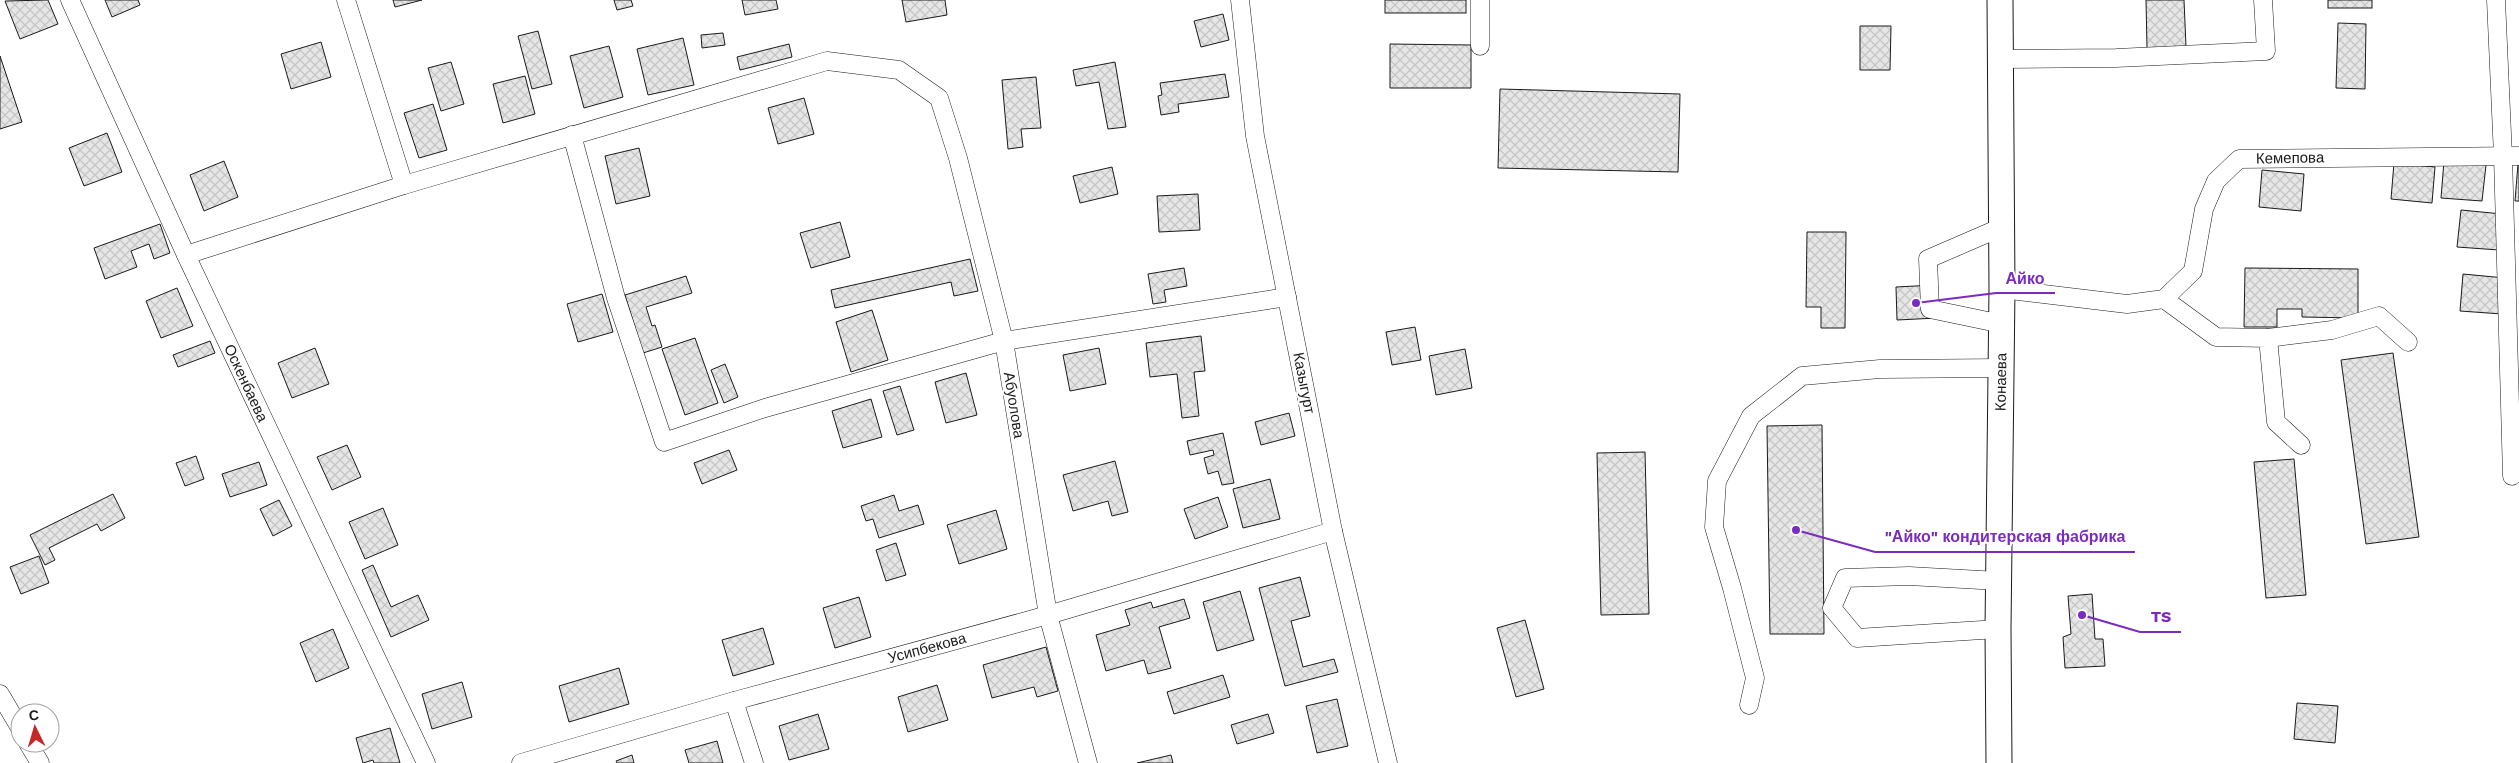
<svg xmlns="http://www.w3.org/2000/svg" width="2519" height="763" font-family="'Work Sans',sans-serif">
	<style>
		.building { fill: url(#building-cross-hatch); stroke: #1a1a1a }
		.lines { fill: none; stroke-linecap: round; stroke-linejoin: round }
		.street-casing { stroke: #1a1a1a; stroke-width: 19 }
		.secondary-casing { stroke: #1a1a1a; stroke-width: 27 }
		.street { stroke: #fff; stroke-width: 18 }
		.secondary { stroke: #fff; stroke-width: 25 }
		.labels { text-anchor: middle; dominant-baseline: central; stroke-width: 4; stroke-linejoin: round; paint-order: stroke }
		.street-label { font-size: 15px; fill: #1a1a1a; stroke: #fff }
		.leader { fill: none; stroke: #7b2cbf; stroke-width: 2 }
		.callout-dot { fill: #7b2cbf; stroke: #fff; stroke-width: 2 }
		.callout-label { font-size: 16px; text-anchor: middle; font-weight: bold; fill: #7b2cbf; stroke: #fff; stroke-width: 4; stroke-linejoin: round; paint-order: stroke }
	</style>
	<defs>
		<pattern id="building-cross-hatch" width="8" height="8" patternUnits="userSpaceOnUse" patternTransform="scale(1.25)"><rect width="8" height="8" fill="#e6e6e6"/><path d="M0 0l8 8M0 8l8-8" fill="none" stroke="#c5c5c5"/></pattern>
	</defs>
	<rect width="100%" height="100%" fill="#fff"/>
	<!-- building -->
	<g class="building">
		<path d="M 48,0 L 58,24 L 20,39 L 5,1 Z"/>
		<path d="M 105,0 L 138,0 L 140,5 L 112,17 Z"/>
		<path d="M 393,0 L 422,0 L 395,7 Z"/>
		<path d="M 614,0 L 631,0 L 633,6 L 617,10 Z"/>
		<path d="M 742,0 L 776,0 L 778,9 L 745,15 Z"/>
		<path d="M 902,0 L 945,0 L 947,15 L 906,22 Z"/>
		<rect x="1385" y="0" width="81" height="13"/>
		<path d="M 2146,0 L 2184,0 L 2186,47 L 2147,48 Z"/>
		<rect x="2328" y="0" width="44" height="8"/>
		<path d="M 1223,14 L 1229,40 L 1201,47 L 1194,21 Z"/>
		<path d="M 2338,23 L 2366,24 L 2365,89 L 2336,88 Z"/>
		<path d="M 1860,26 L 1891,26 L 1890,70 L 1860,70 Z"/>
		<path d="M 538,31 L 552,84 L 532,89 L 518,36 Z"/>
		<path d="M 723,33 L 725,45 L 702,48 L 701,35 Z"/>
		<path d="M 683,38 L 694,85 L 648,95 L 637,49 Z"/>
		<path d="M 321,42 L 331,77 L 291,89 L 281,54 Z"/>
		<path d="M 789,44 L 792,57 L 740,70 L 737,57 Z"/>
		<path d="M 1390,44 L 1471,45 L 1471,88 L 1390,88 Z"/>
		<path d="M 609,46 L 623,97 L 584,108 L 570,56 Z"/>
		<path d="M 0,56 L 22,122 L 0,129 Z"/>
		<path d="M 451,62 L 464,104 L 441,111 L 428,68 Z"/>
		<path d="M 1115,62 L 1126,127 L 1108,129 L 1099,82 L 1076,86 L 1073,70 Z"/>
		<path d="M 1225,74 L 1229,97 L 1178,104 L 1179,112 L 1161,115 L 1158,96 L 1162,95 L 1160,83 Z"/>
		<path d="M 525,76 L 535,114 L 503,123 L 493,84 Z"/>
		<path d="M 1036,77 L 1041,128 L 1021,129 L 1023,147 L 1008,149 L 1002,80 Z"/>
		<path d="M 1500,89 L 1680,94 L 1678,172 L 1498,168 Z"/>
		<path d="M 804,98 L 814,134 L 778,144 L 768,108 Z"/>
		<path d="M 433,104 L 447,150 L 419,158 L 404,113 Z"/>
		<path d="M 107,133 L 122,172 L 84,186 L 69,148 Z"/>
		<path d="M 639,148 L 650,196 L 616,204 L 605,156 Z"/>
		<path d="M 224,161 L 238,197 L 204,211 L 190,175 Z"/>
		<path d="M 2444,161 L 2486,165 L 2482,201 L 2441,198 Z"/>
		<path d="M 2394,163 L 2435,167 L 2432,203 L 2391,199 Z"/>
		<path d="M 2518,164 L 2519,164 L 2519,201 L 2515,201 Z"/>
		<path d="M 1112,167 L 1118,194 L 1080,203 L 1073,176 Z"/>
		<path d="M 2262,170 L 2304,174 L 2301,211 L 2259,207 Z"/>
		<path d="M 1198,194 L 1200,230 L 1159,232 L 1157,196 Z"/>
		<path d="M 2461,210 L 2502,214 L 2499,250 L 2457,247 Z"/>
		<path d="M 840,222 L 850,257 L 811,268 L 800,233 Z"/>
		<path d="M 160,224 L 170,253 L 154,259 L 149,244 L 131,251 L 137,267 L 105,279 L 94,248 Z"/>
		<path d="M 1807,232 L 1846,232 L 1845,328 L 1821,328 L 1821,307 L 1806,307 Z"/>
		<path d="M 970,259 L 978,291 L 954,296 L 951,282 L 835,308 L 831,290 Z"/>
		<path d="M 1184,268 L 1187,286 L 1164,290 L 1166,302 L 1153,304 L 1148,274 Z"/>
		<path d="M 2245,268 L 2358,269 L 2358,318 L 2302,317 L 2302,309 L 2277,309 L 2277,327 L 2244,327 Z"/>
		<path d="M 2463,274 L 2505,278 L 2502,314 L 2460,311 Z"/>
		<path d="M 686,276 L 692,293 L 646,307 L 652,326 L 655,325 L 662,347 L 643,353 L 625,295 Z"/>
		<path d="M 1935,285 L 1937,318 L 1897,320 L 1896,287 Z"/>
		<path d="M 177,288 L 193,326 L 161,338 L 146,301 Z"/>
		<path d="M 602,294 L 613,332 L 578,342 L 567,304 Z"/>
		<path d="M 872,310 L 888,360 L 851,372 L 836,322 Z"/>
		<path d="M 1415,327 L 1421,360 L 1392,365 L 1386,332 Z"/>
		<path d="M 1201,336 L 1205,371 L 1194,372 L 1199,416 L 1182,418 L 1177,374 L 1150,377 L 1146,343 Z"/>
		<path d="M 695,338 L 718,403 L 685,415 L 662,349 Z"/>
		<path d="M 210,341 L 215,353 L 178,367 L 173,355 Z"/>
		<path d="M 315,348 L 329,384 L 292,398 L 278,363 Z"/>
		<path d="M 1099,348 L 1106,384 L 1070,391 L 1063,355 Z"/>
		<path d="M 1465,349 L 1472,388 L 1436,395 L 1429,356 Z"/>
		<path d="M 2393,353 L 2419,537 L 2366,544 L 2341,360 Z"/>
		<path d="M 725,364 L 738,397 L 724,403 L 711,370 Z"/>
		<path d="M 966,373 L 977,415 L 946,423 L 935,382 Z"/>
		<path d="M 900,386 L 914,430 L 897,435 L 883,391 Z"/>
		<path d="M 871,399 L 882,437 L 843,448 L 832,411 Z"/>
		<path d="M 1289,413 L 1295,436 L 1261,445 L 1255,422 Z"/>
		<path d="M 1822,425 L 1824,634 L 1770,634 L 1767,426 Z"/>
		<path d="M 1223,433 L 1234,483 L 1222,485 L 1218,471 L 1208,474 L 1204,458 L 1214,455 L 1213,450 L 1190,455 L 1187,441 Z"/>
		<path d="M 347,445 L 361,477 L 332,490 L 317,457 Z"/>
		<path d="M 729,450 L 737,470 L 702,484 L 694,463 Z"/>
		<path d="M 1645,452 L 1649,614 L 1601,615 L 1597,453 Z"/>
		<path d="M 196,456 L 204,479 L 185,486 L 176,463 Z"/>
		<path d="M 2294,459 L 2306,595 L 2266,598 L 2254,462 Z"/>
		<path d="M 1115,461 L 1128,512 L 1112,516 L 1108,501 L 1073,511 L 1063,475 Z"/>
		<path d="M 259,462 L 267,485 L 230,497 L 222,474 Z"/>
		<path d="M 1270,479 L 1280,519 L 1243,528 L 1233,489 Z"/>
		<path d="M 113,494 L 125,518 L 101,531 L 97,524 L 49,548 L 55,560 L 45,565 L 30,535 Z"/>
		<path d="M 894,495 L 899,511 L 918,505 L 924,524 L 879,538 L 873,519 L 866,521 L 861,506 Z"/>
		<path d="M 1218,497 L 1228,527 L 1195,539 L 1184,509 Z"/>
		<path d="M 279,500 L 292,526 L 273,536 L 260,509 Z"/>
		<path d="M 383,508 L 398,545 L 365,559 L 349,522 Z"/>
		<path d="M 996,510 L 1007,549 L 959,564 L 947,525 Z"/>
		<path d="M 896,543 L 906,575 L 886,581 L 876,550 Z"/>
		<path d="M 39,556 L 49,583 L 21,594 L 10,567 Z"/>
		<path d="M 373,565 L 391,607 L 418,595 L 429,620 L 391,637 L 362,570 Z"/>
		<path d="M 1300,577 L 1310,616 L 1291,621 L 1303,667 L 1334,659 L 1338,672 L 1285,686 L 1259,588 Z"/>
		<path d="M 1240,591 L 1254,640 L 1217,651 L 1203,602 Z"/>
		<path d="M 2092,594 L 2095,639 L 2103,639 L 2105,666 L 2065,668 L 2063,637 L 2071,634 L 2068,596 Z"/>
		<path d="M 859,597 L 871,637 L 835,648 L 823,608 Z"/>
		<path d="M 1184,599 L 1190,618 L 1159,627 L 1171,668 L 1148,674 L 1144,660 L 1106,671 L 1096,635 L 1130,625 L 1125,610 L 1151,602 L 1153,608 Z"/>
		<path d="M 1525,620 L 1544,689 L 1516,697 L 1497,628 Z"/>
		<path d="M 763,628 L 774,664 L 733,676 L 722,640 Z"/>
		<path d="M 333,629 L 349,668 L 316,682 L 300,643 Z"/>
		<path d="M 1046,647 L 1058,691 L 1037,697 L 1034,687 L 992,698 L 983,665 Z"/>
		<path d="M 619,668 L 629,704 L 569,722 L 559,686 Z"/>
		<path d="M 1223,675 L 1230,697 L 1174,714 L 1167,692 Z"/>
		<path d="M 462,682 L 472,717 L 432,729 L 422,694 Z"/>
		<path d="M 937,685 L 948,720 L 908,732 L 898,697 Z"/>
		<path d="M 1337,699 L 1348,746 L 1317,753 L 1306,706 Z"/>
		<path d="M 2297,703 L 2338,706 L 2335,743 L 2294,739 Z"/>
		<path d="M 818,714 L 829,749 L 789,760 L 779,726 Z"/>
		<path d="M 1268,714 L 1274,733 L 1237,744 L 1231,725 Z"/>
		<path d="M 390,728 L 400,763 L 374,763 L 373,760 L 363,763 L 356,738 Z"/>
		<path d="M 717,741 L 723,763 L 689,763 L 685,750 Z"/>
		<path d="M 632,755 L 634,763 L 617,763 L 616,761 Z"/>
		<path d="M 1171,755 L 1173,763 L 1137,763 Z"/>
	</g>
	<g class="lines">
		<!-- street casing -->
		<g class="street-casing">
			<g id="street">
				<path d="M 70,0 L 186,255 L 426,763"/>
				<path d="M 346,0 L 404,185"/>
				<path d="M 1240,0 L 1255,136 L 1333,531 L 1388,763"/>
				<path d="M 2496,0 L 2503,156 L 2512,476"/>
				<path d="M 1480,46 L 1480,0"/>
				<path d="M 2001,59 L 2116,58 L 2266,51 L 2263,0"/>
				<path d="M 572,135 L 616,298 L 664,442 L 765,408 L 1004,341 L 1287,297"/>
				<path d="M 2002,227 L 1928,259 L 1930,309 L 2002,324"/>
				<path d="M 186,255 L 404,185 L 827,61 L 899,70 L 939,98 L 958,158 L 1004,341 L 1048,615 L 1088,763"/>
				<path d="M 2002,289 L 2127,304 L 2164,299 L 2193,271 L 2204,209 L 2216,181 L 2239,159 L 2519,156"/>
				<path d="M 2164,299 L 2216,337 L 2268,338 L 2276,422 L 2301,445"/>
				<path d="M 2268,338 L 2332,330 L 2379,316 L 2408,342"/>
				<path d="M 1998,629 L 1857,638 L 1832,608 L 1845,578 L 1909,576 L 1999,581"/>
				<path d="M 0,694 L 20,728"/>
				<path d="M 734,701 L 754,763"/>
				<path d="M 1749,705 L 1755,678 L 1732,588 L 1714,527 L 1717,481 L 1751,416 L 1802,376 L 1880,369 L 2001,368"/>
				<path d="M 28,743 L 40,763"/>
				<path d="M 521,763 L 734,701 L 1048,615 L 1333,531"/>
			</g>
		</g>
		<!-- secondary casing -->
		<g class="secondary-casing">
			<path id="secondary" d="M 1999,763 L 1998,629 L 2002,289 L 2000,0"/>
		</g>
		<!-- street -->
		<use href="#street" class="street"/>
		<!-- secondary -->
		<use href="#secondary" class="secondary"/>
	</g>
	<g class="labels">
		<!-- street labels -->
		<g class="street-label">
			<text transform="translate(2290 158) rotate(-1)">Кемепова</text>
			<text transform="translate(2001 382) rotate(-89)">Конаева</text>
			<text transform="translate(246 383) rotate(65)">Оскенбаева</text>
			<text transform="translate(1304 383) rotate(79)">Казыгурт</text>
			<text transform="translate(1014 405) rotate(81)">Абуолова</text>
			<text transform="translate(927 648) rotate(-15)">Усипбекова</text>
		</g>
	</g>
	<!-- callouts -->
	<path class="leader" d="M1916 303L1996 293H2055M1796 530L1875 552H2135M2082 615L2140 632H2181"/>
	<g class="callout-dot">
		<circle cx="1916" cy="303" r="5"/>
		<circle cx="1796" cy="530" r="5"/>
		<circle cx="2082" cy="615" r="5"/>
	</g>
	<g class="callout-label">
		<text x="2025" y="284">Айко</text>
		<text x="2005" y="542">"Айко" кондитерская фабрика</text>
		<text x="2161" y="622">TS</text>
	</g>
	<!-- north arrow -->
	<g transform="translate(35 728) rotate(355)"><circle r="24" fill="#ffffff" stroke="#a3a3a3"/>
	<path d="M0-4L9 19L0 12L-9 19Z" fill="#c62828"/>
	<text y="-8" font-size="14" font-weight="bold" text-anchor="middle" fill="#1a1a1a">С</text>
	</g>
</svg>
